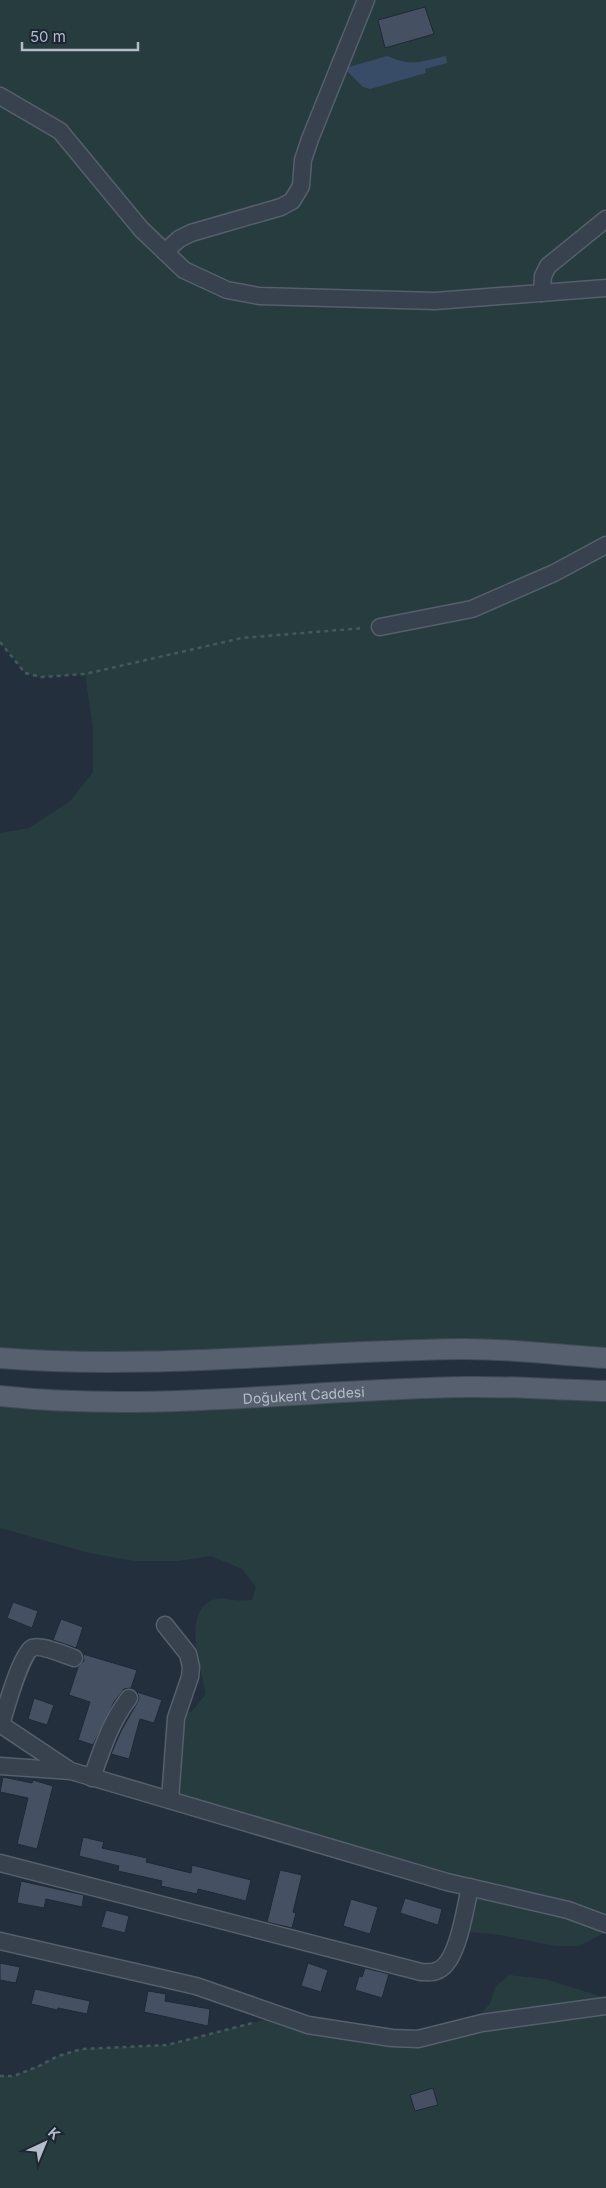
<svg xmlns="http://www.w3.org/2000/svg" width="606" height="2188" font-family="Inter,sans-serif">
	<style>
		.green { fill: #263c3f }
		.water { fill: #394c67 }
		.building { fill: #455162; stroke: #1f2835 }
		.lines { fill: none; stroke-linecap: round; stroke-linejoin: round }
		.minor-casing { stroke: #565f6c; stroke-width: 19 }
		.major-casing { stroke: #414a57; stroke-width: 22 }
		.path { stroke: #44595c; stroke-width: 2.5; stroke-dasharray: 4 4; stroke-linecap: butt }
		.minor { stroke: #38414e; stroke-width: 16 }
		.major { stroke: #56606e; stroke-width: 20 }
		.labels { text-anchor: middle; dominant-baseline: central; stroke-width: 4.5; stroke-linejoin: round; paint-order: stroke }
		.street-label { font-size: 14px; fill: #b4bcc9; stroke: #1d2633 }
	</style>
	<rect width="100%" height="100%" fill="#242f3e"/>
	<!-- green -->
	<g class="green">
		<path d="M 0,0 L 606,0 L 606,1358 L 0,1358 L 0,833 L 29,828 L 70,801 L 93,772 L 93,729 L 85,674 L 41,677 L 25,673 L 0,642 Z"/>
		<path d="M 606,1391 L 606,1932 L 579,1946 L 555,1946 L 501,1935 L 459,1931 L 470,1888 L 170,1800 L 176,1718 L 192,1711 L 206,1694 C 201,1669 178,1603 221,1598 C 225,1598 229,1600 233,1600 C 239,1601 246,1600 252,1600 L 256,1587 L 242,1569 L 211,1556 L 178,1561 L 134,1561 L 89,1553 L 0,1528 L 0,1396 Z"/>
		<path d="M 509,1975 L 545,1979 L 606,1998 L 606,2188 L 0,2188 L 0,2076 L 14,2076 L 38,2066 L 58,2056 L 82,2049 L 167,2045 L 267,2019 L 392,2038 L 469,2026 L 490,2004 L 495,1987 Z"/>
	</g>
	<!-- water -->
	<path class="water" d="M 387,56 C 415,67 417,62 446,56 L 447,63 L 425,69 L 426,73 L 370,89 L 363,87 L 347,71 L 349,67 Z"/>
	<!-- building -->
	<g class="building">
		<path d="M 425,7 L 434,34 L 385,48 L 378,20 Z"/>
		<path d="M 13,1602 L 38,1611 L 32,1628 L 7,1618 Z"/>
		<path d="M 61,1619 L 83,1627 L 76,1648 L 53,1640 Z"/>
		<path d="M 83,1654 L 137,1670 L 131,1688 L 124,1689 L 114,1702 L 93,1745 L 78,1740 L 90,1702 L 69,1695 L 78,1667 L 84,1661 Z"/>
		<path d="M 137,1692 L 162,1700 L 154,1723 L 140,1719 L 129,1759 L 111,1754 L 121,1731 L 137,1703 L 139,1698 Z"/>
		<path d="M 34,1698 L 54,1705 L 47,1725 L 28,1719 Z"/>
		<path d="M 3,1777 L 32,1783 L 33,1780 L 53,1786 L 37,1849 L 17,1844 L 28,1798 L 0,1792 Z"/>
		<path d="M 83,1837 L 104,1842 L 102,1848 L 147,1858 L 146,1862 L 191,1873 L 192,1865 L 251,1880 L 246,1901 L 198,1889 L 197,1894 L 161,1886 L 162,1881 L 118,1871 L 119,1866 L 79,1856 Z"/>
		<path d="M 280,1870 L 302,1875 L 293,1912 L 296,1913 L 292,1928 L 267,1922 Z"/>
		<path d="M 21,1881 L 84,1895 L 82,1907 L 46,1899 L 44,1908 L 17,1903 Z"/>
		<path d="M 405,1898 L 442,1909 L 438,1925 L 400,1913 Z"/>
		<path d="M 351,1899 L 378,1907 L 370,1934 L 343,1926 Z"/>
		<path d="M 106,1910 L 129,1916 L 125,1933 L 101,1927 Z"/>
		<path d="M 0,1963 L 20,1967 L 16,1983 L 0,1980 Z"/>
		<path d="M 308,1963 L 328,1970 L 321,1992 L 301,1986 Z"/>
		<path d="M 365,1968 L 389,1974 L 382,1998 L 355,1990 L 359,1976 L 362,1977 Z"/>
		<path d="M 35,1989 L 90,2001 L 87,2014 L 58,2008 L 57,2010 L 31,2004 Z"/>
		<path d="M 148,1991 L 166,1994 L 165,2001 L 210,2009 L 208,2026 L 144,2012 Z"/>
		<path d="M 433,2088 L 438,2105 L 415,2111 L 410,2095 Z"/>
	</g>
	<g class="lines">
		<!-- minor casing -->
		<g class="minor-casing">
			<g id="minor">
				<path d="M 0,96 L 60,131 L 141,229 L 184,270 L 227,290 L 259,296 L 435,301 L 606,288"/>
				<path d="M 165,252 L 179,239 L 191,233 L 281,207 L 292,201 L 301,186 L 303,160 L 310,139 L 366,0"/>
				<path d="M 542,293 L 543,276 L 548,266 L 606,219"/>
				<path d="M 380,627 L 472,609 L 554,573 L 606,545"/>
				<path d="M 165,1625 L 188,1654 L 191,1667 L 190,1677 L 176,1718 L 170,1800"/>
				<path d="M 0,1724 L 69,1770"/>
				<path d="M 1,1725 C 5,1711 21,1654 32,1648 C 40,1644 65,1655 74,1658"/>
				<path d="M 0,1766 L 71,1771 L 447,1882 L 568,1910 L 606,1924"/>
				<path d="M 92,1778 C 102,1749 110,1723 129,1698"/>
				<path d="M 0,1863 L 421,1972 C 426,1972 432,1973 436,1971 C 458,1965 465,1908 470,1887"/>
				<path d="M 0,1941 L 196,1986 L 308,2025 L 392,2038 L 418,2039 L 482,2023 L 606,2006"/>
			</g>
		</g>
		<!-- major casing -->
		<g class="major-casing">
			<g id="major">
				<path d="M 0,1358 C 152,1370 306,1351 458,1349 C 506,1348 558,1355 606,1358"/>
				<path id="s1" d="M 0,1396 C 155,1413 311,1389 466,1387 C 512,1386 559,1390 606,1391"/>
			</g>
		</g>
		<!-- path -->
		<g class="path">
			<path d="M 0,642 L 25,673 L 41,677 L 85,674 L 242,638 L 364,628"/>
			<path d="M 0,2076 L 14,2076 L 39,2066 L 58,2056 L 82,2049 L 167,2045 L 253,2023"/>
		</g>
		<!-- minor -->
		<use href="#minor" class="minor"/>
		<!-- major -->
		<use href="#major" class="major"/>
	</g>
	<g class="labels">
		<!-- street labels -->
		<g class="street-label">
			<text stroke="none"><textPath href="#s1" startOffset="304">Doğukent Caddesi</textPath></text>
		</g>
	</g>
	<!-- north arrow -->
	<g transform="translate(45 2143) rotate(44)" stroke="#1d2633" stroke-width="4" paint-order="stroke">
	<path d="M0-4L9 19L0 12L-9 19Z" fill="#b4bcc9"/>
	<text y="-8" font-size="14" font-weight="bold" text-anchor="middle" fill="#b4bcc9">K</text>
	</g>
	<!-- scale -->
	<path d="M22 42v8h116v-8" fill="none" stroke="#b4bcc9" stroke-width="2.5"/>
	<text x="30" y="42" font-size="15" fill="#b4bcc9" stroke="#1d2633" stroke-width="4" paint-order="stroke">50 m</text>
</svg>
